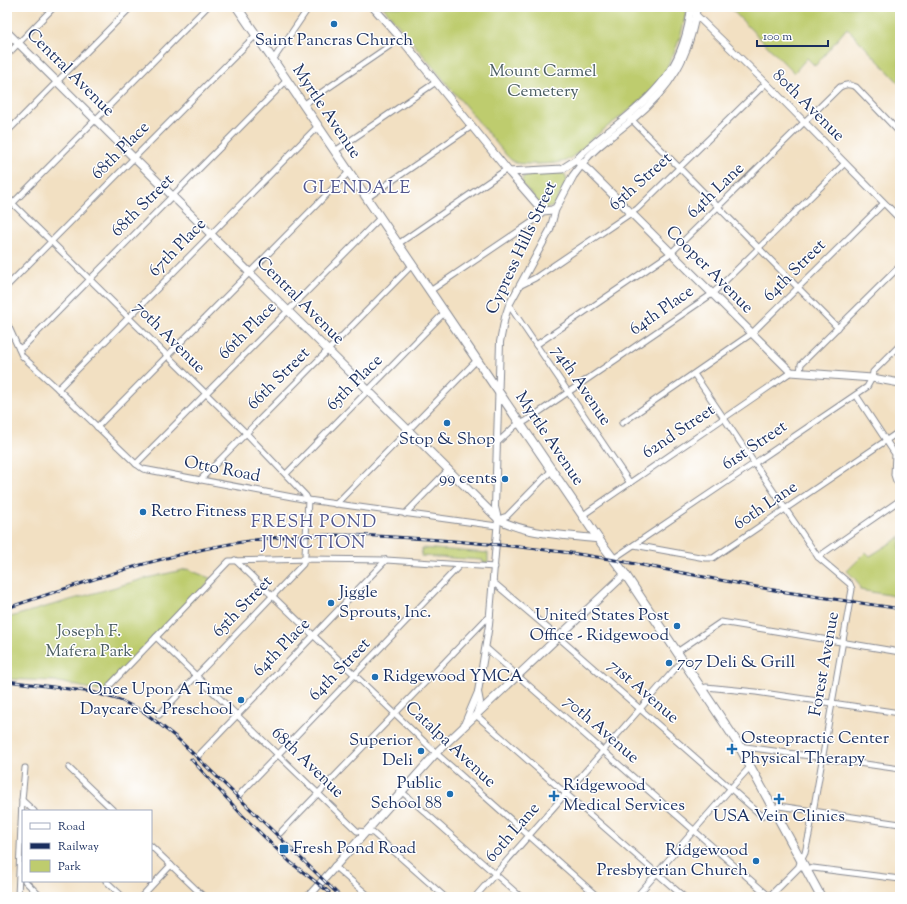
<svg xmlns="http://www.w3.org/2000/svg" width="907" height="904" font-family="'Sorts Mill Goudy',serif">
	<style>
		.green { fill: #becc6e; stroke: #6c7e66 }
		.lines { fill: none; stroke-linecap: round; stroke-linejoin: round }
		.minor-casing { stroke: #868890; stroke-width: 7 }
		.tertiary-casing { stroke: #868890; stroke-width: 8 }
		.secondary-casing { stroke: #868890; stroke-width: 9 }
		.primary-casing { stroke: #868890; stroke-width: 10 }
		.minor { stroke: #fff; stroke-width: 5 }
		.tertiary { stroke: #fff; stroke-width: 6 }
		.secondary { stroke: #fff; stroke-width: 7 }
		.primary { stroke: #fff; stroke-width: 8 }
		.rail-casing { stroke: #1b2f5e; stroke-width: 3 }
		.rail { stroke: #fff; stroke-width: 1.5; stroke-dasharray: 4.5; stroke-linecap: butt }
		.poi-dot { fill: #1f6fb2; stroke: #fff; stroke-width: 1.5 }
		.labels { text-anchor: middle; dominant-baseline: central; stroke-width: 3; stroke-linejoin: round; paint-order: stroke }
		.poi-label { font-size: 17px; fill: #1b2f5e; stroke: #fff; text-anchor: start }
		.park-label { font-size: 17px; fill: #4c5e63; stroke: #fff }
		.street-label { font-size: 17px; fill: #1b2f5e; stroke: #fff }
		.neighbourhood-label { font-size: 18px; letter-spacing: 1px; fill: #54598f; stroke: #fff }
	</style>
	<rect width="100%" height="100%" fill="#fff"/>
	<filter id="ink" filterUnits="userSpaceOnUse"><feTurbulence type="fractalNoise" baseFrequency=".025" numOctaves="2"/><feDisplacementMap in="SourceGraphic" scale="8" xChannelSelector="R" yChannelSelector="G"/><feConvolveMatrix kernelMatrix="1 2 1 2 8 2 1 2 1" color-interpolation-filters="sRGB"/></filter>
	<filter id="wash" filterUnits="userSpaceOnUse"><feTurbulence type="fractalNoise" baseFrequency=".012" numOctaves="4" result="noise"/><feDisplacementMap in="SourceGraphic" scale="16" xChannelSelector="R" yChannelSelector="G"/><feGaussianBlur stdDeviation="0.9" result="paint"/><feColorMatrix in="noise" values="0 0 0 0 0 0 0 0 0 0 0 0 0 0 0 0 0 1.4 0 .05"/><feComposite in="paint" operator="in"/></filter>
	<g filter="url(#wash)">
		<rect width="100%" height="100%" fill="#f2e0c2"/>
		<!-- green -->
		<g class="green">
			<path d="M 383,7 L 687,7 C 683,33 675,55 661,78 C 644,103 616,119 593,138 C 583,146 576,156 565,161 C 558,164 524,165 516,163 C 513,162 509,158 507,156 Z"/>
			<path d="M 729,7 L 900,7 L 900,84 L 847,28 L 815,66 L 807,58 L 794,73 Z"/>
			<path d="M 560,172 L 565,174 L 567,181 L 553,207 L 544,208 L 523,185 L 522,178 L 528,174 Z"/>
			<path d="M 900,537 L 900,597 L 860,590 C 859,581 853,577 847,571 L 866,552 L 870,556 Z"/>
			<path d="M 422,548 L 488,553 L 488,563 L 483,563 L 483,560 L 421,556 Z"/>
			<path d="M 187,569 L 212,579 L 104,692 L 55,681 L 7,679 L 7,618 L 147,578 Z"/>
		</g>
	</g>
	<g filter="url(#ink)">
		<g class="lines">
			<!-- minor casing -->
			<g class="minor-casing">
				<g id="minor">
					<path d="M 7,55 L 54,7"/>
					<path d="M 273,60 L 309,7"/>
					<path d="M 303,105 L 401,38"/>
					<path d="M 630,118 L 838,328"/>
					<path d="M 7,132 L 131,7"/>
					<path d="M 335,151 L 436,82"/>
					<path d="M 7,198 L 246,433 L 306,496 L 308,500"/>
					<path d="M 367,198 L 472,126"/>
					<path d="M 7,209 L 207,7"/>
					<path d="M 398,244 L 507,169"/>
					<path d="M 521,285 L 535,278 L 637,209 L 766,83"/>
					<path d="M 7,286 L 256,35"/>
					<path d="M 430,291 L 538,218 L 543,211"/>
					<path d="M 509,305 L 630,483"/>
					<path d="M 7,323 L 22,356 L 58,389 L 136,464 L 143,469 L 308,500 L 497,526"/>
					<path d="M 536,345 L 671,253 L 840,87 C 846,84 849,84 856,87 L 900,133"/>
					<path d="M 19,349 L 24,346 L 287,80"/>
					<path d="M 800,373 L 801,364 L 900,266"/>
					<path d="M 694,374 L 818,557 L 850,584 L 852,589 L 809,835 L 805,853 L 801,861"/>
					<path d="M 58,389 L 318,126"/>
					<path d="M 856,395 L 895,454 L 894,475 L 896,481 L 900,485"/>
					<path d="M 622,423 L 751,334 L 884,203"/>
					<path d="M 97,427 L 349,172"/>
					<path d="M 496,444 L 515,426 L 526,421 L 712,294 L 845,163"/>
					<path d="M 136,464 L 380,218"/>
					<path d="M 286,474 L 445,312"/>
					<path d="M 200,480 L 412,265"/>
					<path d="M 336,504 L 477,360"/>
					<path d="M 405,514 L 449,469"/>
					<path d="M 583,515 L 791,372"/>
					<path d="M 498,519 L 507,516 L 552,470"/>
					<path d="M 634,545 L 705,558 L 713,558 L 900,431"/>
					<path d="M 818,557 L 900,500"/>
					<path d="M 613,559 L 867,387 L 872,378 L 873,372 L 900,345"/>
					<path d="M 235,560 L 436,753 L 598,897"/>
					<path d="M 493,582 L 558,637 L 762,816 L 779,806 L 900,824"/>
					<path d="M 156,637 L 357,831 L 373,833 L 445,897"/>
					<path d="M 486,648 L 770,897"/>
					<path d="M 677,652 L 721,622 L 900,652"/>
					<path d="M 110,685 L 229,561 L 310,559 L 386,560 L 495,567"/>
					<path d="M 701,690 L 706,687 L 756,692 L 900,713"/>
					<path d="M 159,715 L 303,564 L 305,555 L 308,500"/>
					<path d="M 476,715 L 684,897"/>
					<path d="M 739,746 L 900,769"/>
					<path d="M 198,756 L 386,560"/>
					<path d="M 69,768 L 114,811"/>
					<path d="M 401,791 L 521,897"/>
					<path d="M 239,795 L 460,565"/>
					<path d="M 22,800 L 34,811"/>
					<path d="M 280,833 L 490,615"/>
					<path d="M 151,846 L 204,897"/>
					<path d="M 334,866 L 370,897"/>
					<path d="M 806,870 L 813,868 L 900,879"/>
					<path d="M 25,881 L 41,897"/>
					<path d="M 106,881 L 123,897"/>
					<path d="M 18,897 L 22,800 L 25,768"/>
					<path d="M 141,897 L 171,865"/>
					<path d="M 475,897 L 682,661"/>
					<path d="M 636,897 L 731,788 L 750,767"/>
				</g>
			</g>
			<!-- tertiary casing -->
			<g class="tertiary-casing">
				<g id="tertiary">
					<path d="M 696,15 L 766,83 L 900,219"/>
					<path d="M 576,160 C 589,145 605,134 620,122 C 661,90 685,61 691,7"/>
					<path d="M 582,164 C 596,146 614,135 632,120 C 671,88 690,57 697,7"/>
					<path d="M 476,715 L 480,702 L 478,692"/>
					<path d="M 464,725 L 478,692 L 489,625 L 498,519 L 495,507 L 500,342 L 505,317 L 509,305 L 550,230 L 556,208"/>
					<path d="M 769,897 L 799,867 L 801,861"/>
				</g>
			</g>
			<!-- secondary casing -->
			<g class="secondary-casing">
				<g id="secondary">
					<path d="M 373,7 L 398,35 L 509,172 L 543,211 L 552,210 L 556,208 L 573,176 L 582,164"/>
					<path d="M 7,32 L 498,519 C 527,535 566,535 599,539"/>
					<path d="M 509,172 L 562,169 L 576,160 L 589,171 L 791,372 L 872,378 L 900,383"/>
					<path d="M 308,897 L 439,750 L 625,574"/>
				</g>
			</g>
			<!-- primary casing -->
			<g class="primary-casing">
				<path id="primary" d="M 237,7 L 602,544 L 625,574 L 737,742 L 821,897"/>
			</g>
			<!-- minor -->
			<use href="#minor" class="minor"/>
			<!-- tertiary -->
			<use href="#tertiary" class="tertiary"/>
			<!-- secondary -->
			<use href="#secondary" class="secondary"/>
			<!-- primary -->
			<use href="#primary" class="primary"/>
			<!-- rail casing -->
			<g class="rail-casing">
				<g id="rail">
					<path d="M 7,608 C 94,579 180,548 271,538 C 327,532 384,536 440,540 C 494,544 549,549 603,558 C 660,568 717,580 774,590 C 816,597 858,602 900,609"/>
					<path d="M 7,681 L 92,692 L 120,700 L 144,712 L 177,738 L 341,897"/>
					<path d="M 191,759 L 242,815 L 290,862 L 329,892"/>
				</g>
			</g>
			<!-- rail -->
			<use href="#rail" class="rail"/>
		</g>
	</g>
	<!-- markers -->
	<g class="poi-dot">
		<circle cx="334" cy="24" r="4"/>
		<circle cx="447" cy="423" r="4"/>
		<circle cx="505" cy="479" r="4"/>
		<circle cx="143" cy="512" r="4"/>
		<circle cx="331" cy="603" r="4"/>
		<circle cx="677" cy="626" r="4"/>
		<circle cx="669" cy="663" r="4"/>
		<circle cx="375" cy="677" r="4"/>
		<circle cx="241" cy="700" r="4"/>
		<path d="M730 743h4v4h4v4h-4v4h-4v-4h-4v-4h4z"/>
		<circle cx="421" cy="751" r="4"/>
		<circle cx="450" cy="794" r="4"/>
		<path d="M552 790h4v4h4v4h-4v4h-4v-4h-4v-4h4z"/>
		<path d="M777 793h4v4h4v4h-4v4h-4v-4h-4v-4h4z"/>
		<rect x="279" y="844" width="10" height="10" rx="2"/>
		<circle cx="756" cy="861" r="4"/>
	</g>
	<g class="labels">
		<!-- poi labels -->
		<g class="poi-label">
			<text x="334" y="41" text-anchor="middle">Saint Pancras Church</text>
			<text x="447" y="440" text-anchor="middle">Stop &amp; Shop</text>
			<text x="497" y="479" text-anchor="end">99 cents</text>
			<text x="151" y="512">Retro Fitness</text>
			<text x="339" y="593">Jiggle<tspan x="339" dy="20">Sprouts, Inc.</tspan></text>
			<text x="669" y="616" text-anchor="end">United States Post<tspan x="669" dy="20">Office - Ridgewood</tspan></text>
			<text x="677" y="663">707 Deli &amp; Grill</text>
			<text x="383" y="677">Ridgewood YMCA</text>
			<text x="233" y="690" text-anchor="end">Once Upon A Time<tspan x="233" dy="20">Daycare &amp; Preschool</tspan></text>
			<text x="741" y="739">Osteopractic Center<tspan x="741" dy="20">Physical Therapy</tspan></text>
			<text x="413" y="741" text-anchor="end">Superior<tspan x="413" dy="20">Deli</tspan></text>
			<text x="442" y="784" text-anchor="end">Public<tspan x="442" dy="20">School 88</tspan></text>
			<text x="563" y="786">Ridgewood<tspan x="563" dy="20">Medical Services</tspan></text>
			<text x="779" y="817" text-anchor="middle">USA Vein Clinics</text>
			<text x="293" y="849">Fresh Pond Road</text>
			<text x="748" y="851" text-anchor="end">Ridgewood<tspan x="748" dy="20">Presbyterian Church</tspan></text>
		</g>
		<!-- park labels -->
		<g class="park-label">
			<text x="543" y="72">Mount Carmel<tspan x="543" dy="20">Cemetery</tspan></text>
			<text x="89" y="632">Joseph F.<tspan x="89" dy="20">Mafera Park</tspan></text>
		</g>
		<!-- street labels -->
		<g class="street-label">
			<text transform="translate(70 73) rotate(45)">Central Avenue</text>
			<text transform="translate(808 106) rotate(45)">80th Avenue</text>
			<text transform="translate(326 112) rotate(56)">Myrtle Avenue</text>
			<text transform="translate(121 151) rotate(-45)">68th Place</text>
			<text transform="translate(641 182) rotate(-42)">65th Street</text>
			<text transform="translate(716 191) rotate(-44)">64th Lane</text>
			<text transform="translate(143 206) rotate(-45)">68th Street</text>
			<text transform="translate(178 248) rotate(-46)">67th Place</text>
			<text transform="translate(522 248) rotate(-65)">Cypress Hills Street</text>
			<text transform="translate(709 270) rotate(45)">Cooper Avenue</text>
			<text transform="translate(795 271) rotate(-45)">64th Street</text>
			<text transform="translate(300 301) rotate(45)">Central Avenue</text>
			<text transform="translate(662 311) rotate(-35)">64th Place</text>
			<text transform="translate(248 331) rotate(-45)">66th Place</text>
			<text transform="translate(169 338) rotate(45)">70th Avenue</text>
			<text transform="translate(279 379) rotate(-45)">66th Street</text>
			<text transform="translate(355 383) rotate(-45)">65th Place</text>
			<text transform="translate(581 386) rotate(56)">74th Avenue</text>
			<text transform="translate(679 432) rotate(-34)">62nd Street</text>
			<text transform="translate(549 439) rotate(56)">Myrtle Avenue</text>
			<text transform="translate(755 446) rotate(-34)">61st Street</text>
			<text transform="translate(222 470) rotate(11)">Otto Road</text>
			<text transform="translate(766 506) rotate(-34)">60th Lane</text>
			<text transform="translate(243 607) rotate(-46)">65th Street</text>
			<text transform="translate(282 648) rotate(-46)">64th Place</text>
			<text transform="translate(825 664) rotate(-80)">Forest Avenue</text>
			<text transform="translate(340 670) rotate(-46)">64th Street</text>
			<text transform="translate(643 692) rotate(41)">71st Avenue</text>
			<text transform="translate(601 730) rotate(41)">70th Avenue</text>
			<text transform="translate(450 745) rotate(43)">Catalpa Avenue</text>
			<text transform="translate(307 763) rotate(44)">68th Avenue</text>
			<text transform="translate(513 833) rotate(-49)">60th Lane</text>
		</g>
		<!-- neighbourhood labels -->
		<g class="neighbourhood-label">
			<text x="357" y="189">GLENDALE</text>
			<text x="314" y="523">FRESH POND<tspan x="314" dy="21">JUNCTION</tspan></text>
		</g>
	</g>
	<!-- margin -->
	<rect width="907" height="904" fill="none" stroke="#fff" stroke-width="24"/>
	<!-- legend -->
	<rect x="22" y="810" width="130" height="72" fill="#ffffff" stroke="#a4acbf"/>
	<rect x="30" y="823" width="20" height="6" fill="#ffffff" stroke="#a4acbf"/>
	<text x="58" y="830" font-size="12" fill="#1b2f5e">Road</text>
	<rect x="30" y="843" width="20" height="6" fill="#1b2f5e" stroke="#a4acbf"/>
	<text x="58" y="850" font-size="12" fill="#1b2f5e">Railway</text>
	<rect x="30" y="860" width="20" height="12" fill="#becc6e" stroke="#a4acbf"/>
	<text x="58" y="870" font-size="12" fill="#1b2f5e">Park</text>
	<!-- scale -->
	<path d="M757 40v6h71v-6" fill="none" stroke="#1b2f5e" stroke-width="2"/>
	<text x="763" y="40" font-size="12" fill="#1b2f5e" stroke="#ffffff" stroke-width="3" paint-order="stroke">100 m</text>
</svg>
